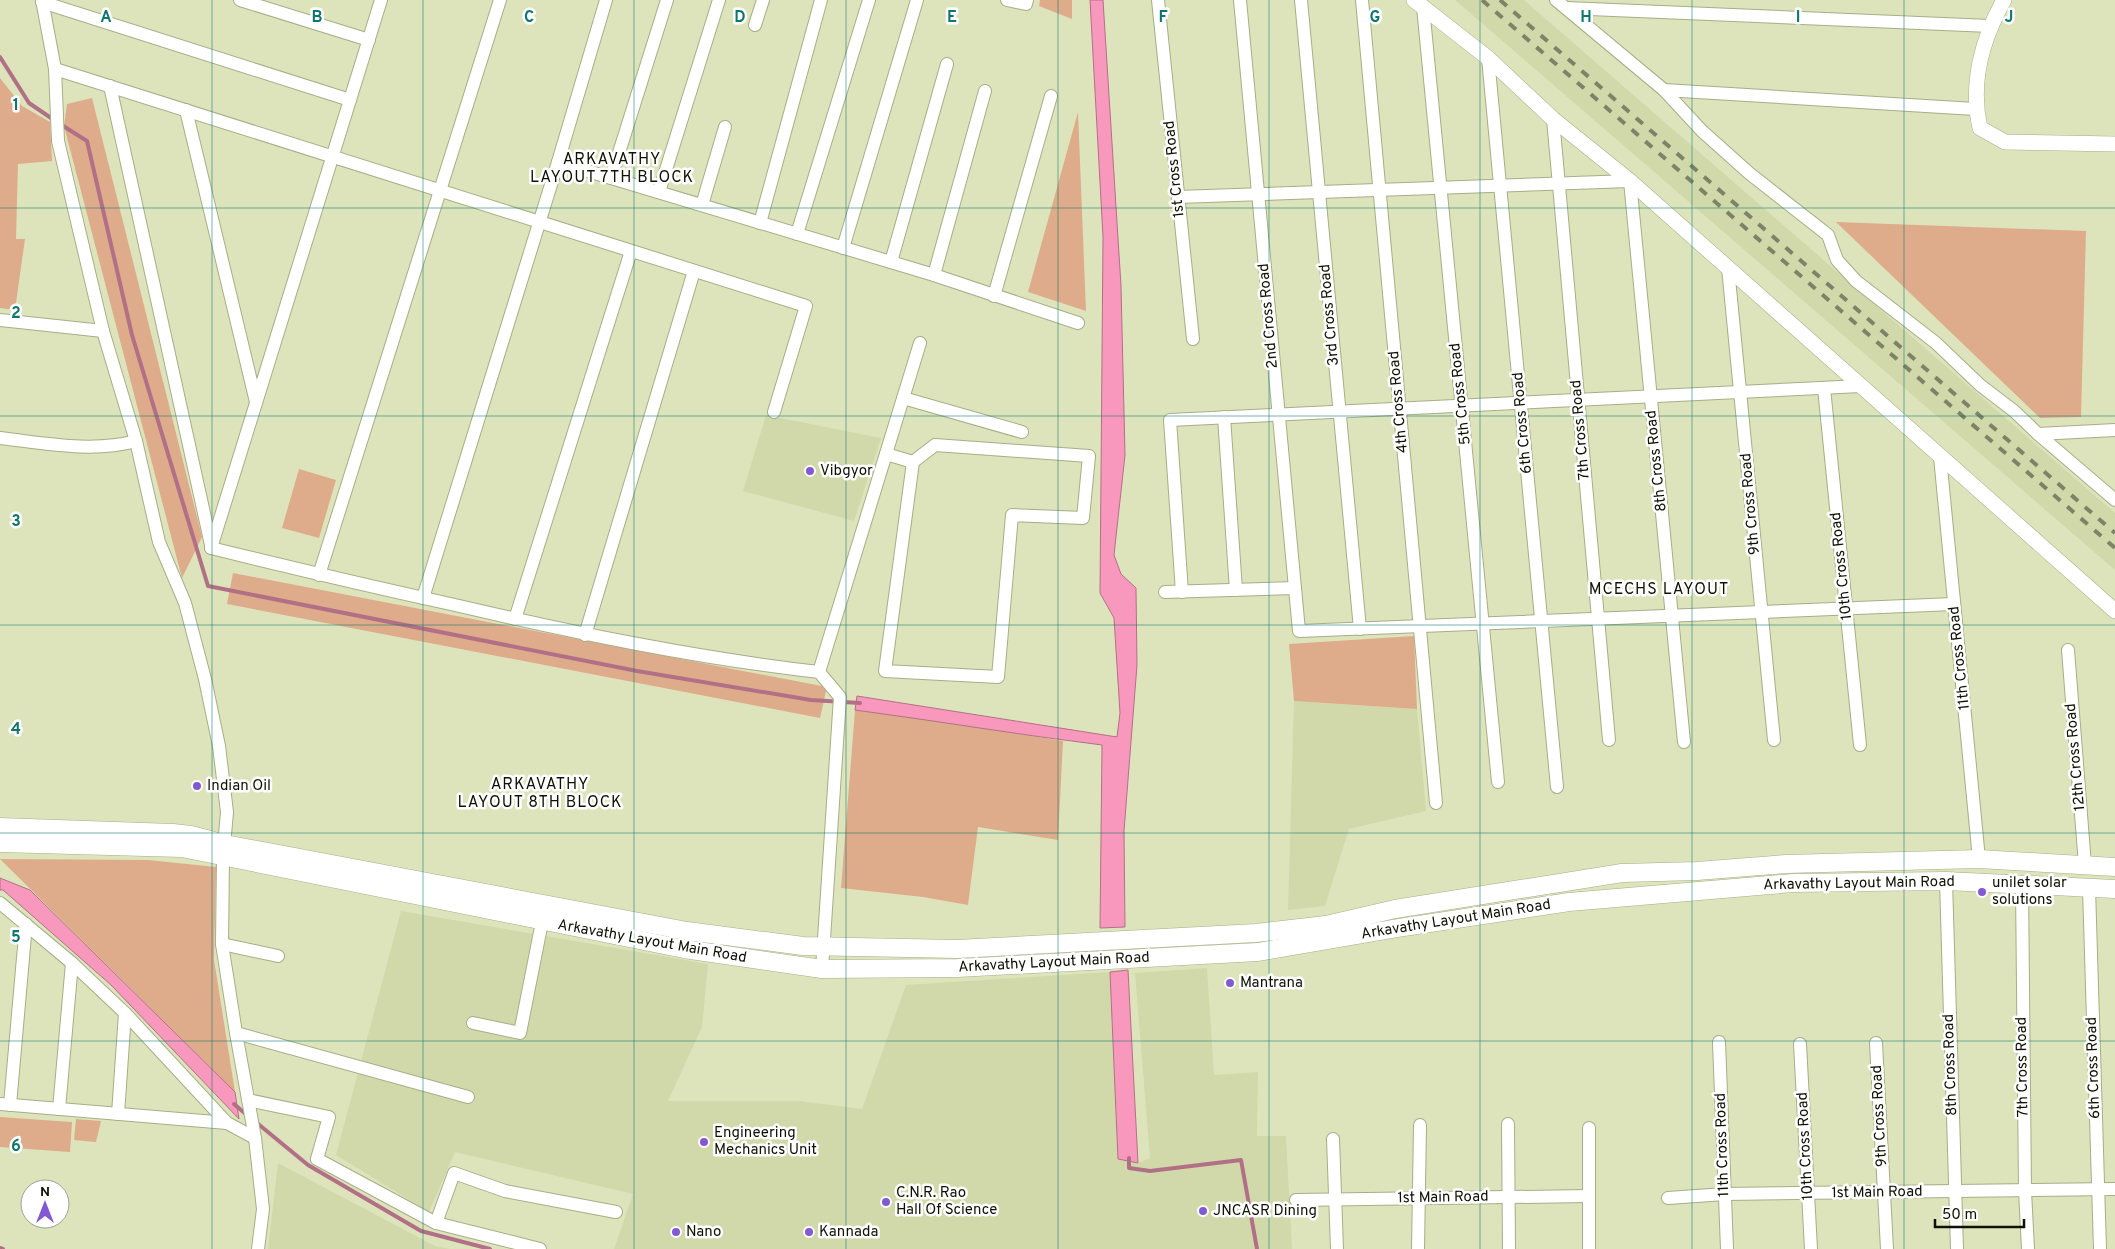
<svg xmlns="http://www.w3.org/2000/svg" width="2115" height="1249" font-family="Overpass,sans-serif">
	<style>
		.built { fill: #d1d9aa }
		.green { fill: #deac8b }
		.water { fill: #f898bd; stroke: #b27086 }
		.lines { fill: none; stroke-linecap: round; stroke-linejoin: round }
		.stream { stroke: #b27086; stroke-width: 4 }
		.minor-casing { stroke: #a7ae87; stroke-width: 14 }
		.tertiary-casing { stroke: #a7ae87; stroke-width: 16 }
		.secondary-casing { stroke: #a7ae87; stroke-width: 19 }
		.minor { stroke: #fff; stroke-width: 12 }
		.tertiary { stroke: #fff; stroke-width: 15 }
		.secondary { stroke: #fff; stroke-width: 18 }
		.rail { stroke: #7e8267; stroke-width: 4; stroke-dasharray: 9 9; stroke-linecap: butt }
		.grid { fill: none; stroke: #0f766e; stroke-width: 1; stroke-opacity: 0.55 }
		.poi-dot { fill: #8259d3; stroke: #fff; stroke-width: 2 }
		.labels { text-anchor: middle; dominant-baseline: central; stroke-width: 5; stroke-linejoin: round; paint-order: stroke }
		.street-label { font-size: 15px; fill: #0f1104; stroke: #fff }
		.poi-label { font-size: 15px; fill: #0f1104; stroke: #fff; text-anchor: start }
		.neighbourhood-label { font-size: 16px; letter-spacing: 1px; fill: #0f1104; stroke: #fff }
		.grid-label { font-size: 16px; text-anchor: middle; font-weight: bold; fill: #0f766e; stroke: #fff; stroke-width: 5; stroke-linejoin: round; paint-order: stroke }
	</style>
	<rect width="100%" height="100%" fill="#dde4bc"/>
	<!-- built -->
	<g class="built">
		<path d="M 1455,0 L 1524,0 L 2115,513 L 2115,570 Z"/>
		<path d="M 766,415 L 881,438 L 854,521 L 743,491 Z"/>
		<path d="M 1294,701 L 1417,709 L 1426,811 L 1349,829 L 1325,906 L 1288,910 Z"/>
		<path d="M 401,911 L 708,964 L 702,1027 L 668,1101 L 799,1101 L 862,1109 L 906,985 L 1110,972 L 1118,1159 L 1138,1163 L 1150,1158 L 1135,973 L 1207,968 L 1214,1075 L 1258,1072 L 1257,1136 L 1286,1136 L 1292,1249 L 614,1249 L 633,1194 L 455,1152 L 429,1212 L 336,1155 Z"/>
		<path d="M 278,1163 L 435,1246 L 450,1249 L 268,1249 Z"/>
	</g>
	<!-- green -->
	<g class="green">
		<path d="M 1040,0 L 1072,0 L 1072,19 L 1039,6 Z"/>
		<path d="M 0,78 L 22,106 L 50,122 L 52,161 L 18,164 L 16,239 L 25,239 L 15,310 L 0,308 Z"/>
		<path d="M 92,98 L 202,537 L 182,578 L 64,126 L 67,104 Z"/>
		<path d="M 1078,112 L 1086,311 L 1028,292 Z"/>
		<path d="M 1836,222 L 2086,231 L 2081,417 L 2040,418 Z"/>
		<path d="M 299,469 L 336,480 L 319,538 L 282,528 Z"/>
		<path d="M 233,573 L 827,687 L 820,718 L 227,604 Z"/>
		<path d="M 1414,636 L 1417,709 L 1294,701 L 1289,644 Z"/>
		<path d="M 855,710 L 942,721 L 1063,741 L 1058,840 L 978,827 L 968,905 L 923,897 L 841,888 Z"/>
		<path d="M 0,859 L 148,860 L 216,867 L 214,960 L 235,1092 Z"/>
		<path d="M 0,1117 L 72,1122 L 70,1152 L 0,1147 Z"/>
		<path d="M 76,1119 L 101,1121 L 96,1142 L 74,1140 Z"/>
	</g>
	<!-- water -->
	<g class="water">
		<path d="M 1090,0 L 1103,0 L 1121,286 L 1125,455 L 1114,555 L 1121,574 L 1136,588 L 1137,665 L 1124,831 L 1125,927 L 1100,928 L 1102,745 C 1020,735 938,721 855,710 L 857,696 L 1117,737 L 1120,713 L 1114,618 L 1100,593 L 1103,237 Z"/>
		<path d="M 0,878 L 30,890 L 235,1092 L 239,1119 L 111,985 L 3,890 L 0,890 Z"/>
		<path d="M 1128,970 L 1138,1163 L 1118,1159 L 1110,972 Z"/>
	</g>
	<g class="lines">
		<!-- stream -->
		<g class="stream">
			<path d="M 0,57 L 29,103 L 54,120"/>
			<path d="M 60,124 L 87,141 L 132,335 L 208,586 L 637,671 L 811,700 L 860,703"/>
			<path d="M 234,1104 L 248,1116"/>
			<path d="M 257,1123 L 308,1165 L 421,1231 L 490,1249"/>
			<path d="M 1129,1158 L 1129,1168 L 1150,1171 L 1241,1160 L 1257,1249"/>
			<path d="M 0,1248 L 3,1249"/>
		</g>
		<!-- minor casing -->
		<g class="minor-casing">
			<g id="minor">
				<path d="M 42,0 L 55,69 L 58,141 L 103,331 L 136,441 L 159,542 L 185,603 L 205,679 L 219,746 L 227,812 L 223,857 L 222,944 L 236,1033 L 255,1138 L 263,1209 L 258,1249"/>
				<path d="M 240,0 L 369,40"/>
				<path d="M 1007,0 L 1026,4 L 1027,0"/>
				<path d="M 1158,0 L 1193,339"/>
				<path d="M 1240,0 L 1299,631 L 1954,604"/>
				<path d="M 1301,0 L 1360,629"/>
				<path d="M 1362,0 L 1436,803"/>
				<path d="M 1556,0 L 1664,90 L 1975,109"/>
				<path d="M 42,2 L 350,100"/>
				<path d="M 1423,7 L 1498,782"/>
				<path d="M 1566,8 L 1990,26"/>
				<path d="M 755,25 L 763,0"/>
				<path d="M 1488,58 L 1557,787"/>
				<path d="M 55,69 L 806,306 L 774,412"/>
				<path d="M 110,86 L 211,545"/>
				<path d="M 1664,90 L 1702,131 L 1749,173 L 1828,235 L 1837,260 L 1856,281 L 1936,343 L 1980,385 L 2014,411 L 2038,434"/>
				<path d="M 186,110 L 256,402"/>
				<path d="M 1553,119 L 1609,740"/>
				<path d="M 558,162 L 934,275 L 1078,323"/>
				<path d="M 611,178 L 667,0"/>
				<path d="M 659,192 L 719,0"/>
				<path d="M 1178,197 L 1630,181 L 1684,742"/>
				<path d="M 702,205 L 725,127"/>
				<path d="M 760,223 L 821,0"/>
				<path d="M 797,234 L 869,0"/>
				<path d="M 843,248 L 917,0"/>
				<path d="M 891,262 L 947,64"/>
				<path d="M 1728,268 L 1774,740"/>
				<path d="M 934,275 L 985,91"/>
				<path d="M 994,296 L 1051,96"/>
				<path d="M 0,320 L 103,331"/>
				<path d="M 1824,388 L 1860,745"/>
				<path d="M 903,398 L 1022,432"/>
				<path d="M 1224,417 L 1236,590"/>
				<path d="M 2115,430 L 2038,434 L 2115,500"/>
				<path d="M 0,438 C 44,443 92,453 136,441"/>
				<path d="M 935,445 L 1089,456 L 1083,518 L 1012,515 L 998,677 L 885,671 L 913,462 Z"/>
				<path d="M 886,454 L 913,462"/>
				<path d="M 1940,457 L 1979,859"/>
				<path d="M 211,548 C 292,568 373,587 455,605 C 575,633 696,658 819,672 L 840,697 L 822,969"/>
				<path d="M 211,548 L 381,0"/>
				<path d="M 319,575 L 500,0"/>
				<path d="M 1165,592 L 1295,588"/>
				<path d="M 1182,592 L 1170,420 L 1861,386"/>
				<path d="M 423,598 L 558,162 L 606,0"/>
				<path d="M 515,619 L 631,251"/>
				<path d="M 585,635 L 694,271"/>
				<path d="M 2068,650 L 2085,865"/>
				<path d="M 819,672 L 920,343"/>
				<path d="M 1946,881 L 1957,1249"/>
				<path d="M 2022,884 L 2025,1191 L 2028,1249"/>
				<path d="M 2089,888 L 2100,1249"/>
				<path d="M 0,903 L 72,963 L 125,1013 L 227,1123 L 255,1138"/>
				<path d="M 222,944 L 278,956"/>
				<path d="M 473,1023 L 520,1033 L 542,922"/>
				<path d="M 236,1033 L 468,1097"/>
				<path d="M 1719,1042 L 1727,1249"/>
				<path d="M 1876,1043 L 1887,1249"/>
				<path d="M 1800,1044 L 1811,1249"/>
				<path d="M 248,1100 L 329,1117 L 317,1159 L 436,1223 L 540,1249"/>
				<path d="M 0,1104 L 227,1123"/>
				<path d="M 10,1105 L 26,924"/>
				<path d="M 59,1109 L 72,963"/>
				<path d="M 118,1114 L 125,1013"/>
				<path d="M 1508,1124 L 1509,1249"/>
				<path d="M 1333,1139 L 1337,1249"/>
				<path d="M 1668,1198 L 1725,1194 L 2115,1189"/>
				<path d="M 1296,1200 L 1589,1196"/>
				<path d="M 436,1223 L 454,1173 L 505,1191 L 616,1212"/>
				<path d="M 1418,1249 L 1420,1125"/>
				<path d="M 1589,1249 L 1589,1128"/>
			</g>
		</g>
		<!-- tertiary casing -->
		<g class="tertiary-casing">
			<g id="tertiary">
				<path d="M 1414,0 L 1488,58 L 1553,119 L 1630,181 L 2115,611"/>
				<path d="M 2004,0 C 1982,39 1970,84 1980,128 L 2005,142 L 2115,144"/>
			</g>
		</g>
		<!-- secondary casing -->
		<g class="secondary-casing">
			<g id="secondary">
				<path d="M 0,827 L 173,833 L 191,835 L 225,844 L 687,931 L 803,946 L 957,949 L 1256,933 L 1326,925 L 1395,909 L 1622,873 L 1697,871 L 1786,864 L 1979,859 L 2115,867"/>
				<path d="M 0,843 L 182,848 L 684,949 L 822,969 L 957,968 L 1258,952 L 1398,928 L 1569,902 L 1793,883 L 1946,881 L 2115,889"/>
			</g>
		</g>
		<!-- minor -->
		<use href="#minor" class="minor"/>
		<!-- tertiary -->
		<use href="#tertiary" class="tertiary"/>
		<!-- secondary -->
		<use href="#secondary" class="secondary"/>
		<!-- rail -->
		<g class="rail">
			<path d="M 1482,0 L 2115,548"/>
			<path d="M 1500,0 L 2115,533"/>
		</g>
	</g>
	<!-- grid -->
	<path class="grid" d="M 212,0 L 212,1249M 423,0 L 423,1249M 634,0 L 634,1249M 846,0 L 846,1249M 1058,0 L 1058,1249M 1269,0 L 1269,1249M 1480,0 L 1480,1249M 1692,0 L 1692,1249M 1904,0 L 1904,1249M 0,208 L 2115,208M 0,416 L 2115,416M 0,625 L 2115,625M 0,833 L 2115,833M 0,1041 L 2115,1041"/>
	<!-- markers -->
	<g class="poi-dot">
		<circle cx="810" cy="471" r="5"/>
		<circle cx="197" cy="786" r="5"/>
		<circle cx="1982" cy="892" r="5"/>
		<circle cx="1230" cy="983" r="5"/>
		<circle cx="704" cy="1142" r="5"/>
		<circle cx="886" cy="1202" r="5"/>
		<circle cx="1203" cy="1211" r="5"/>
		<circle cx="676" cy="1232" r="5"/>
		<circle cx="809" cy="1232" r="5"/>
	</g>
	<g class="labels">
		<!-- street labels -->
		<g class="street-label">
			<text transform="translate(1175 169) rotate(-96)">1st Cross Road</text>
			<text transform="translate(1330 315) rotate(-95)">3rd Cross Road</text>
			<text transform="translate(1269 316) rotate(-95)">2nd Cross Road</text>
			<text transform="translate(1461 394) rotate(-96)">5th Cross Road</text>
			<text transform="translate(1399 402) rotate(-95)">4th Cross Road</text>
			<text transform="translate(1523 423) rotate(-95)">6th Cross Road</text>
			<text transform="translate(1581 430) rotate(-95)">7th Cross Road</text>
			<text transform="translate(1657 461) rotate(-96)">8th Cross Road</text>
			<text transform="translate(1751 504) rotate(-95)">9th Cross Road</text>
			<text transform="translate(1842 566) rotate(-96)">10th Cross Road</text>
			<text transform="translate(1960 658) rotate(-96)">11th Cross Road</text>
			<text transform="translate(2076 757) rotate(-95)">12th Cross Road</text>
			<text transform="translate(1859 884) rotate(-1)">Arkavathy Layout Main Road</text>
			<text transform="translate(1456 920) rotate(-9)">Arkavathy Layout Main Road</text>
			<text transform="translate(652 942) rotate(10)">Arkavathy Layout Main Road</text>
			<text transform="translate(1054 963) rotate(-3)">Arkavathy Layout Main Road</text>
			<text transform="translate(1951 1065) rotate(-92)">8th Cross Road</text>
			<text transform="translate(2023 1067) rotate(-91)">7th Cross Road</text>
			<text transform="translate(2094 1068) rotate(-92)">6th Cross Road</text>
			<text transform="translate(1880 1116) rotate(-93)">9th Cross Road</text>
			<text transform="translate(1723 1145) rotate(-92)">11th Cross Road</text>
			<text transform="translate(1806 1146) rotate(-93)">10th Cross Road</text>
			<text transform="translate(1877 1193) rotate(-1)">1st Main Road</text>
			<text transform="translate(1443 1198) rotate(-1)">1st Main Road</text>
		</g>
		<!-- poi labels -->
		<g class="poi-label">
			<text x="820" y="471">Vibgyor</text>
			<text x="207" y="786">Indian Oil</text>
			<text x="1992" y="883">unilet solar<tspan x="1992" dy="17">solutions</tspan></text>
			<text x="1240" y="983">Mantrana</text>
			<text x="714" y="1133">Engineering<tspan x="714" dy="17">Mechanics Unit</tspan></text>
			<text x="896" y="1193">C.N.R. Rao<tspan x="896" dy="17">Hall Of Science</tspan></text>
			<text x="1213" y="1211">JNCASR Dining</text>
			<text x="686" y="1232">Nano</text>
			<text x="819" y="1232">Kannada</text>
		</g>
		<!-- neighbourhood labels -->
		<g class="neighbourhood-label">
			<text x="612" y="160">ARKAVATHY<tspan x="612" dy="18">LAYOUT 7TH BLOCK</tspan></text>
			<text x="1659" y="590">MCECHS LAYOUT</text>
			<text x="540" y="785">ARKAVATHY<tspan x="540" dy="18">LAYOUT 8TH BLOCK</tspan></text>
		</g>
	</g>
	<g class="grid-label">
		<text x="106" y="22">A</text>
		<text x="317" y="22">B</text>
		<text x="529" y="22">C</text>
		<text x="740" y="22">D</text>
		<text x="952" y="22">E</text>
		<text x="1163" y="22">F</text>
		<text x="1375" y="22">G</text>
		<text x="1586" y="22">H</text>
		<text x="1798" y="22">I</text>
		<text x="2009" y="22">J</text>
		<text x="16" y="110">1</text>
		<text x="16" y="318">2</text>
		<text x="16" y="526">3</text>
		<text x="16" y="734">4</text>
		<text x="16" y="942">5</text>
		<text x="16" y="1151">6</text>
	</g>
	<!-- north arrow -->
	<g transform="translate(45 1204)"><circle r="24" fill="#ffffff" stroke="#9fa09b"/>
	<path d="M0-4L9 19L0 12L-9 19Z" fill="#8259d3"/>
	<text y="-8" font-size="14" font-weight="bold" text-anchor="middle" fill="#0f1104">N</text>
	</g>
	<!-- scale -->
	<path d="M1935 1219v8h89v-8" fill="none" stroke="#0f1104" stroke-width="2.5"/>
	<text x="1942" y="1219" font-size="15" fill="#0f1104" stroke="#ffffff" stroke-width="4" paint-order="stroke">50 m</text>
</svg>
